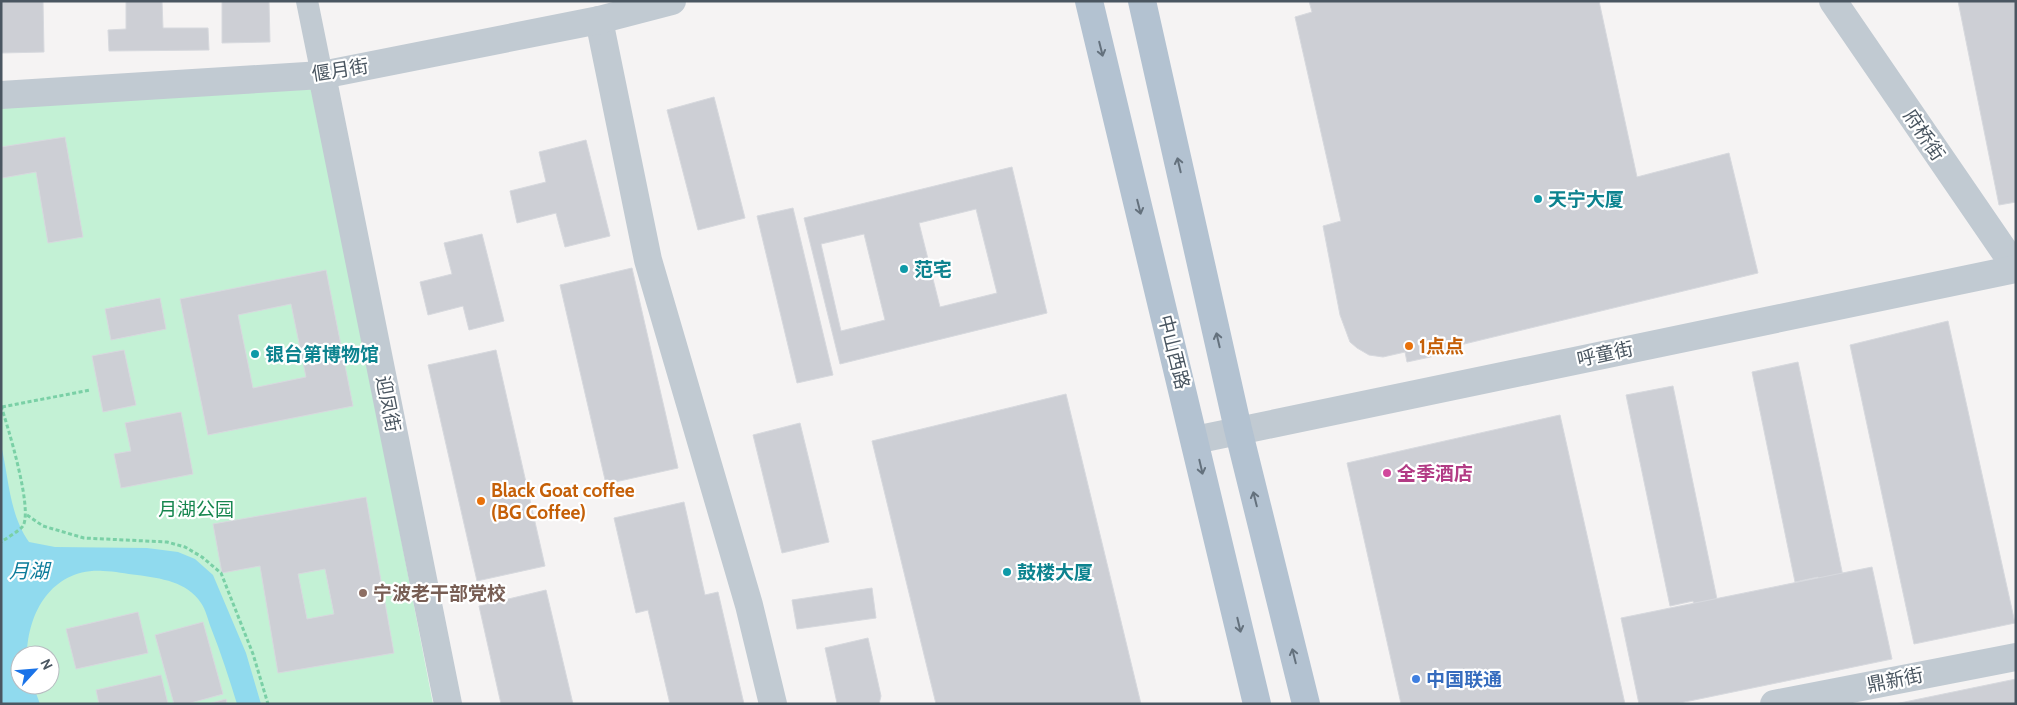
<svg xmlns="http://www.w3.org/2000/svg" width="2017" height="705" font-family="Cabin,'Noto Sans SC',sans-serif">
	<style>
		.green { fill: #c3f1d5; fill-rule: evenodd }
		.water { fill: #90daee }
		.building { fill: #cdcfd5; stroke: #d7d9de; fill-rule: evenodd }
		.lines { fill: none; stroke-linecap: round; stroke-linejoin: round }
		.path { stroke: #7ad0a6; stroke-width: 3; stroke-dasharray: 4 2.5; stroke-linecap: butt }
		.pedestrian { stroke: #c1cad2; stroke-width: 22 }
		.minor { stroke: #c1cad2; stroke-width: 28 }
		.tertiary { stroke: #c1cad2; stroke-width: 28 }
		.primary { stroke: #b3c2d1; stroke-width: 28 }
		.oneway { stroke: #64717d }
		.culture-dot { fill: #0f9aa8; stroke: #fff; stroke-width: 2 }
		.food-dot { fill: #e8710a; stroke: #fff; stroke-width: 2 }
		.hotel-dot { fill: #d1479c; stroke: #fff; stroke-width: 2 }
		.education-dot { fill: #8d6e63; stroke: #fff; stroke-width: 2 }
		.shop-dot { fill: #3f7fe0; stroke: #fff; stroke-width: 2 }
		.labels { text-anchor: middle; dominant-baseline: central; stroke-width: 4.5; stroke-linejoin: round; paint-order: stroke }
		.street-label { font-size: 19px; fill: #4a5661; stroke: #fff }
		.culture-label { font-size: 19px; font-weight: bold; fill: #0d838f; stroke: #fff; text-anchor: start }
		.food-label { font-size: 19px; font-weight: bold; fill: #c56008; stroke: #fff; text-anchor: start }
		.hotel-label { font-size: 19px; font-weight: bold; fill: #b23c85; stroke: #fff; text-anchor: start }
		.park-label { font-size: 19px; fill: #17864f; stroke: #fff }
		.education-label { font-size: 19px; font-weight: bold; fill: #785e54; stroke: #fff; text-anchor: start }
		.shop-label { font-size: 19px; font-weight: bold; fill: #366cbe; stroke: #fff; text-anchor: start }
		.water-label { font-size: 20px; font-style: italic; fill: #0c7c9b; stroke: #fff }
	</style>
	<rect width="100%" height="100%" fill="#f5f3f3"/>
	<!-- green -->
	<path class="green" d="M 314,89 L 433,704 L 1,704 L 1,103 ZM 20,655 L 50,655 L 50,685 L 20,685 Z"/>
	<!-- water -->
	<path class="water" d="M 1,445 C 9,478 9,514 29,542 L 55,547 L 147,548 L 178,552 L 195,559 L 213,575 L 246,653 L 261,704 L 237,704 C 229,678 221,653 211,628 C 208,620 206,610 201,603 C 188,582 160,578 137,575 C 126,574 115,571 103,571 C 54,568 28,610 27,655 L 20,655 L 20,685 L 33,685 L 40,704 L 1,704 Z"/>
	<!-- building -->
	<g class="building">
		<path d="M 1,1 L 43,1 L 44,52 L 1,53 Z"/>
		<path d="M 126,1 L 162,1 L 163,28 L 208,28 L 209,50 L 109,51 L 108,30 L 126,29 Z"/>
		<path d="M 222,1 L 269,1 L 270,42 L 222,43 Z"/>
		<path d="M 1309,1 L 1599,1 L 1637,177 L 1729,153 L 1758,273 L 1456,346 L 1458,351 L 1407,362 L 1405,352 L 1383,357 L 1369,355 L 1357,348 L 1350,342 L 1340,315 L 1323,226 L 1341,221 L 1295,17 L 1312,12 Z"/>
		<path d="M 1958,1 L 2016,1 L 2016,202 L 1999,205 Z"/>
		<path d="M 714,97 L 745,218 L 698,230 L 667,110 Z"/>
		<path d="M 65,137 L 83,237 L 48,243 L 36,172 L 2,178 L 1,147 Z"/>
		<path d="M 586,140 L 610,236 L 565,247 L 556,213 L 517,223 L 510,191 L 546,182 L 539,152 Z"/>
		<path d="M 1012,167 L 1047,313 L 840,364 L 804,218 ZM 976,209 L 997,293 L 940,307 L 919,223 ZM 864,234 L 885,320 L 841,331 L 821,244 Z"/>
		<path d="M 793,208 L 833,375 L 797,383 L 757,216 Z"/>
		<path d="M 482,234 L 504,321 L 469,330 L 463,306 L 428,315 L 420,282 L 452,274 L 444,243 Z"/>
		<path d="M 632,268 L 678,468 L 606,484 L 560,285 Z"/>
		<path d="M 326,270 L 353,406 L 208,435 L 180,299 ZM 291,304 L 306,377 L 253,388 L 238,315 Z"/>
		<path d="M 160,298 L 166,329 L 111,340 L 105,309 Z"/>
		<path d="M 1948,321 L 2015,623 L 1914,644 L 1850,345 Z"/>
		<path d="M 124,350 L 136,405 L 103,412 L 92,356 Z"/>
		<path d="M 496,350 L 545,566 L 477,581 L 428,365 Z"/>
		<path d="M 1798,362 L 1843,576 L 1868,570 L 1887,657 L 1836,667 L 1818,577 L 1795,582 L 1752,372 Z"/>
		<path d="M 1673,386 L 1717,599 L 1743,594 L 1761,681 L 1711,691 L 1693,601 L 1670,606 L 1626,395 Z"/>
		<path d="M 1066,394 L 1141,704 L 936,704 L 872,441 Z"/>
		<path d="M 181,412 L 193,474 L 121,488 L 114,454 L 131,451 L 125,423 Z"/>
		<path d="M 1560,415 L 1625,704 L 1401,704 L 1347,463 Z"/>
		<path d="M 800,423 L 829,542 L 782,553 L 753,435 Z"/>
		<path d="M 366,497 L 394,653 L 278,673 L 260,566 L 222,573 L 213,524 ZM 325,569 L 334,614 L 307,619 L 298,574 Z"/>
		<path d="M 684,502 L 705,595 L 718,592 L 744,704 L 670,704 L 648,610 L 636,613 L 614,518 Z"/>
		<path d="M 1872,567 L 1892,659 L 1675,704 L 1639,704 L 1621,618 Z"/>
		<path d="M 872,588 L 876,618 L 797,629 L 792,600 Z"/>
		<path d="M 546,590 L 573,704 L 501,704 L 479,606 Z"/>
		<path d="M 138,612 L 148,653 L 76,669 L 66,629 Z"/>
		<path d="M 203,622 L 223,694 L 187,704 L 174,704 L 155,635 Z"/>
		<path d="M 868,638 L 881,696 L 879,704 L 834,704 L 837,703 L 825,648 Z"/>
		<path d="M 161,675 L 168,704 L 99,704 L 96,690 Z"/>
		<path d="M 2016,679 L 2016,704 L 1895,704 Z"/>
		<path d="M 226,699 L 227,704 L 208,704 Z"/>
	</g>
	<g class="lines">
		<!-- path -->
		<g class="path">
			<path d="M 1,406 C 8,427 33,509 23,526 C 18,532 8,537 1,542"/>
			<path d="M 2,407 L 90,390"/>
			<path d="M 27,515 L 43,526 L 84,538 L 167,542 L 185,547 L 202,557 L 221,573 L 253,654 L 268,704"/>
		</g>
		<!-- pedestrian -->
		<path class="pedestrian" d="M 307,1 L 322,75"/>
		<!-- minor -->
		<g class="minor">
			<path d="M 1833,1 L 2016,268"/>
			<path d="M 599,20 L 648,260 L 749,605 L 773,704"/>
			<path d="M 322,75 L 448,704"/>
			<path d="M 1195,440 L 2016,269"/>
			<path d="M 1774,704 L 2016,657"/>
		</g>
		<!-- tertiary -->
		<path class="tertiary" d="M 1,95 L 322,75 L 599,20 L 672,1"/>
		<!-- primary -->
		<g class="primary">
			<path d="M 1089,1 L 1257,704"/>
			<path d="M 1142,1 L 1238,429 L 1306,704"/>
		</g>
	</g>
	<!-- one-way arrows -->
	<defs><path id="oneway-shaft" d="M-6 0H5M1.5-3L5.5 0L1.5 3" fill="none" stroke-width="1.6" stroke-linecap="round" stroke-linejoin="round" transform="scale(1.25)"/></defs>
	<g class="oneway">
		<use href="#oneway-shaft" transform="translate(1101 49) rotate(76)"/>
		<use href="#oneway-shaft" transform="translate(1179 165) rotate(-103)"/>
		<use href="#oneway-shaft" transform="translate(1139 207) rotate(76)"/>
		<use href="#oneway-shaft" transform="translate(1218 340) rotate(-103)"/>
		<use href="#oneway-shaft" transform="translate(1201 467) rotate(77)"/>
		<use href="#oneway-shaft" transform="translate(1255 499) rotate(-104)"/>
		<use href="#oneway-shaft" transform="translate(1239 625) rotate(77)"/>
		<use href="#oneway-shaft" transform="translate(1294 656) rotate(-104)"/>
	</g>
	<!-- markers -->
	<g class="culture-dot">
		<circle cx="1538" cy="199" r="5"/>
		<circle cx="904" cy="269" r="5"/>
		<circle cx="255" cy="354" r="5"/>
		<circle cx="1007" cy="572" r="5"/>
	</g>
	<g class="food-dot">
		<circle cx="1409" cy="346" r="5"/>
		<circle cx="481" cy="501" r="5"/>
	</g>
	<circle class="hotel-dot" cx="1387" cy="473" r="5"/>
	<circle class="education-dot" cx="363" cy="593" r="5"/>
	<circle class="shop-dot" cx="1416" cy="679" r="5"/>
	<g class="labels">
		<!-- street labels -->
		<g class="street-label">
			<text transform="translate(340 70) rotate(-9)">偃月街</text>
			<text transform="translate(1924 135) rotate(56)">府桥街</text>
			<text transform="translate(1174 352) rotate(76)">中山西路</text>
			<text transform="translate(1605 354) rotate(-12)">呼童街</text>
			<text transform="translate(388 404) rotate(79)">迎凤街</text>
			<text transform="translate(1895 680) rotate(-11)">鼎新街</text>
		</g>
		<!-- culture labels -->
		<g class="culture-label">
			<text x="1548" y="199">天宁大厦</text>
			<text x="914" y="269">范宅</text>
			<text x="265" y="354">银台第博物馆</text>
			<text x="1017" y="572">鼓楼大厦</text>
		</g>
		<!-- food labels -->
		<g class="food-label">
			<text x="1419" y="346">1点点</text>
			<text x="491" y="490">Black Goat coffee<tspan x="491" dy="22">(BG Coffee)</tspan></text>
		</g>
		<!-- hotel labels -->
		<g class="hotel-label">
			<text x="1397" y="473">全季酒店</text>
		</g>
		<!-- park labels -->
		<g class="park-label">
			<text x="196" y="509">月湖公园</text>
		</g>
		<!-- education labels -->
		<g class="education-label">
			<text x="373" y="593">宁波老干部党校</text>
		</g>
		<!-- shop labels -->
		<g class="shop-label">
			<text x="1426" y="679">中国联通</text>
		</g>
		<!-- water labels -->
		<g class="water-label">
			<text x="29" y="571">月湖</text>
		</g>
	</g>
	<!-- border -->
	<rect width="2017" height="705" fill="none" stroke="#4a5661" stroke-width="5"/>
	<!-- north arrow -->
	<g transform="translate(35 670) rotate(64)"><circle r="24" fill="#ffffff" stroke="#b7bbc0"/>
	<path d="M0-4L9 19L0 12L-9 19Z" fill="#1a73e8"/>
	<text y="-8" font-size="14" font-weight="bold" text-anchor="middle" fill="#4a5661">N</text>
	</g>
</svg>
